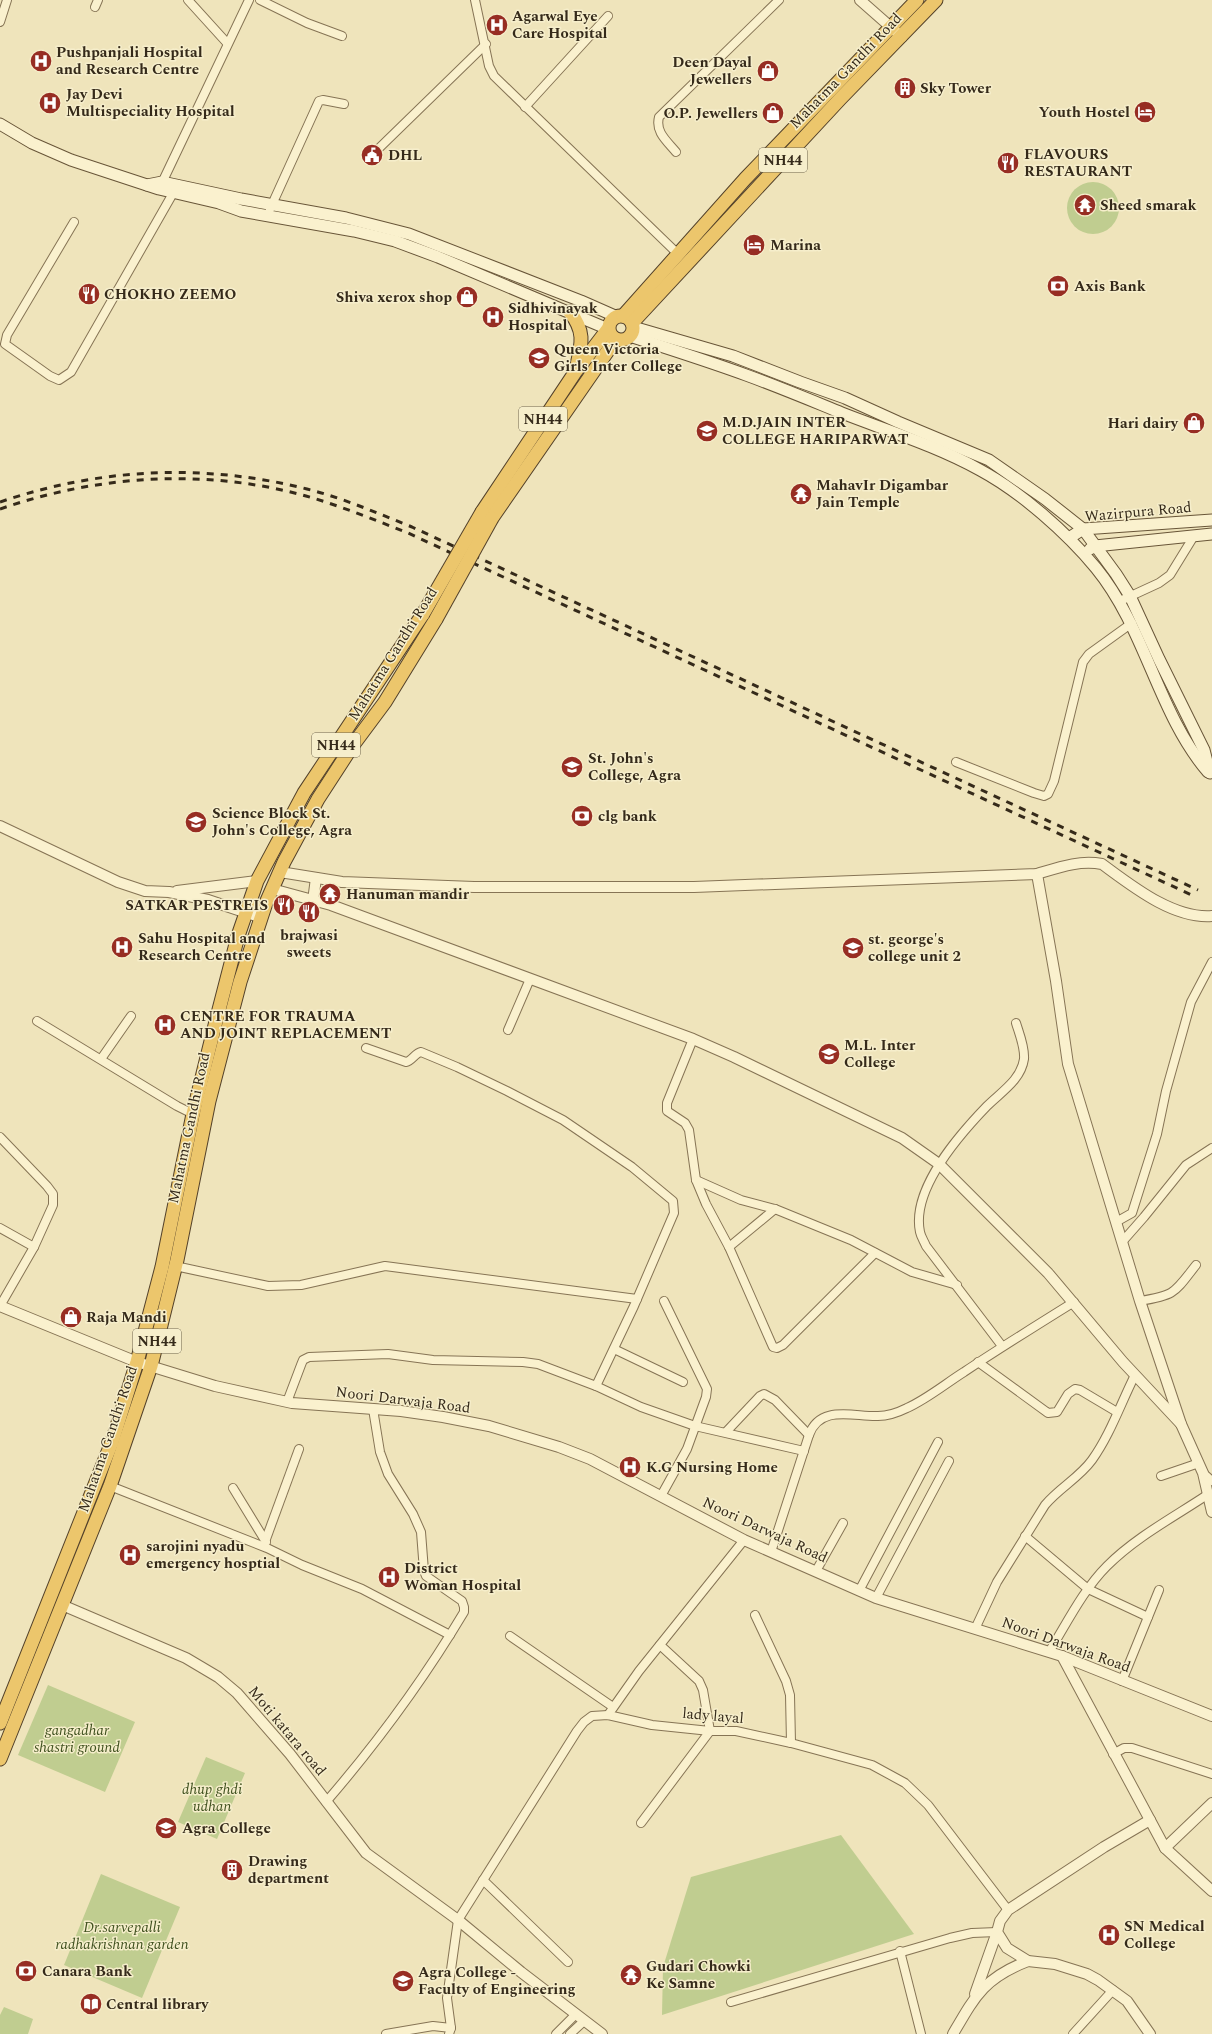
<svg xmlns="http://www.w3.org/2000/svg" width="1212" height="2034" font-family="Spectral,serif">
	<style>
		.green { fill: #c0cd90 }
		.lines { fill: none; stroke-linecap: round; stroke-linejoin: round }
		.minor-casing { stroke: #867455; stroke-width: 10 }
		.tertiary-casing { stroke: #867455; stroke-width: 12 }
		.secondary-casing { stroke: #685538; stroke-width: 13 }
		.trunk-casing { stroke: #53412a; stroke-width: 15 }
		.minor { stroke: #faf1ce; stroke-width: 8 }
		.tertiary { stroke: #faf1ce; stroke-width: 10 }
		.secondary { stroke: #faf1ce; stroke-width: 11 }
		.trunk { stroke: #ecc66c; stroke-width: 13 }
		.rail { stroke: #352a1a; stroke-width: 3; stroke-dasharray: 7 7; stroke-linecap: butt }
		.trunk-bridge-casing { stroke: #53412a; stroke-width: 15; stroke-linecap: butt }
		.trunk-bridge { stroke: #ecc66c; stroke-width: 13 }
		.labels { text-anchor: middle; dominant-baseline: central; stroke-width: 3; stroke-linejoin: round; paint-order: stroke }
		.shield { fill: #f6eecb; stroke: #6f654f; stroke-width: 1 }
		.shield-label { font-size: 14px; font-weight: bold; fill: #352a1a }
		.poi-label { font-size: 15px; font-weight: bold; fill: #352a1a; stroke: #f6eecb; text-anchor: start }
		.street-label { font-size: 15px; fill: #352a1a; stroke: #f6eecb }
		.park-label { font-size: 15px; font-style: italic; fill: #415220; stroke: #f6eecb }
	</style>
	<rect width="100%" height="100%" fill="#efe4bb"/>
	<!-- green -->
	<g class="green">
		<circle cx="1093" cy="208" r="26"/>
		<path d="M 48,1685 L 135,1722 L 105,1792 L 18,1755 Z"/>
		<path d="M 206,1757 L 245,1773 L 217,1839 L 178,1822 Z"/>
		<path d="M 841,1835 L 914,1934 L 662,2015 L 663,1967 L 691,1877 Z"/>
		<path d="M 101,1874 L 180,1907 L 142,1998 L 64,1965 Z"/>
		<path d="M 4,2007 L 33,2019 L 28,2034 L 0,2034 L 0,2015 Z"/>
	</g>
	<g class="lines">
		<!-- minor casing -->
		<g class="minor-casing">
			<g id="minor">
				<path d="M 188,0 L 227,43"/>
				<path d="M 260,0 L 307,23 L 342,36"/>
				<path d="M 475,0 L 489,66 L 494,76 L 678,254"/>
				<path d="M 95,7 L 98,0"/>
				<path d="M 0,22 L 7,0"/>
				<path d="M 525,107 L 608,16"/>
				<path d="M 676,152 C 667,141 655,132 659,117 L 779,0"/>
				<path d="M 372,155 L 486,44"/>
				<path d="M 160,187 L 249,0"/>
				<path d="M 270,209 L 319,101 L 323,100 L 344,104"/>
				<path d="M 74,222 L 7,335 L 5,344 L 50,376 L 59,380 L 71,372 L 176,188"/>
				<path d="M 1120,601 L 1159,583 L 1170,575 L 1194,536"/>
				<path d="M 956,762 L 1034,793 L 1044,796 L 1048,794 L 1054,781 L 1083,662 L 1089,654 L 1132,623"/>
				<path d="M 37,1021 L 177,1106 L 193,1114"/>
				<path d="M 508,1030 L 530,979"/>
				<path d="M 693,1039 L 667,1103 L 667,1111 L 685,1123 L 689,1130 L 696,1180 L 706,1204 L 729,1247 L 773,1347 L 777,1348 L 783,1345 L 875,1253"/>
				<path d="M 366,1048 L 406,1062 C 412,1061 415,1053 421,1052 L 457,1067 L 507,1091 L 563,1120 L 632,1167 L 673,1201 L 674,1213 L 634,1306 L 596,1386"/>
				<path d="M 101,1059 L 131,1016"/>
				<path d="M 0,1137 L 47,1186 L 53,1194 L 53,1205 L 34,1247 L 0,1306"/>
				<path d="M 696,1180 L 741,1200 L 775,1209 L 851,1240 L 912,1272 L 957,1285"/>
				<path d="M 1116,1222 L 1132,1213 L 1157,1134 L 1166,1091 L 1191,1002 L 1212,962"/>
				<path d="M 0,1228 L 34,1247"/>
				<path d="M 1122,1242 L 1144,1217 L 1186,1165 L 1212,1148"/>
				<path d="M 729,1247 L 775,1209"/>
				<path d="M 175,1266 L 268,1286 L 301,1285 L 385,1266 L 637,1299"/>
				<path d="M 1140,1301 C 1176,1295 1174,1293 1196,1265"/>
				<path d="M 1002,1346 L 926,1246 C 924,1241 921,1237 920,1232 C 911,1189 959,1135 987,1106 C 1001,1092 1021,1080 1024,1059 C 1025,1047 1019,1033 1016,1023"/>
				<path d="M 614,1349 L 683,1382"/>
				<path d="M 978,1362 L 1048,1413 L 1057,1412 L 1068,1394 L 1075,1389 L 1080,1390 L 1117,1412"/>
				<path d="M 287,1402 L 301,1365 L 303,1360 L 309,1357 L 388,1354 L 433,1360 L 523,1362 L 538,1364 L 596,1386 L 641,1407 L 695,1426 L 804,1451"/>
				<path d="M 726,1432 L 760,1396 L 764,1394 L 775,1400 L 809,1435"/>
				<path d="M 1203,1473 L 1212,1481"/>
				<path d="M 1161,1476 L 1199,1463"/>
				<path d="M 110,1486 L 267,1548 L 302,1565 L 362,1589 L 450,1635"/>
				<path d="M 233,1488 L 266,1542"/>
				<path d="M 661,1496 L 687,1449 L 706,1397 L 707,1389 L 664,1301"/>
				<path d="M 1025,1536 L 1088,1589 L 1148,1617"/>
				<path d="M 266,1539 L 299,1449"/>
				<path d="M 771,1552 L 809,1435 C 820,1404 854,1417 878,1416 C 888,1416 899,1412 907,1408 C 927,1399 945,1384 964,1372 C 1000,1348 1037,1325 1074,1302"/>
				<path d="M 816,1571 L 843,1523"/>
				<path d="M 859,1591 L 938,1442"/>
				<path d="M 876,1598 L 949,1461"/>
				<path d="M 755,1615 L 786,1681 L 790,1695 L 791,1743"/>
				<path d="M 975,1629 L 997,1582 L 1045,1505 C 1059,1488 1079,1478 1092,1460 C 1110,1435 1121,1403 1135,1375"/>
				<path d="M 510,1636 L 613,1707"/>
				<path d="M 1049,1652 C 1067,1623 1083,1590 1107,1566 C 1136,1537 1174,1517 1207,1495"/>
				<path d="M 1122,1681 L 1159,1590"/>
				<path d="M 608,1715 L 639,1671 L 744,1540"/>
				<path d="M 1113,1754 L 1124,1748 L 1132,1748 L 1212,1774"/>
				<path d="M 326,1802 C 377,1743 424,1679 464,1612 L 464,1607 L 462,1601 L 426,1576 L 424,1571 L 421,1532 L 413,1514 L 388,1474 L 380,1452 L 373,1409"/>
				<path d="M 641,1823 L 710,1731 L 703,1690 L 699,1681 L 660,1645"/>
				<path d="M 483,1880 L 568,1962"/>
				<path d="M 900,1951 L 921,2034"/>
				<path d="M 731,2002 L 950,1938 L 972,1933 L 997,1932"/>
				<path d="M 386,2034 L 433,2026 L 451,2028"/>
				<path d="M 449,2034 L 451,2028 L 447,1998 L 458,1920 L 577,1731 L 584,1722 L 592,1716 L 608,1715 L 652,1725 L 710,1731 L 736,1731 L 791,1743 L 872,1765 L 905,1783 L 928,1805 L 1008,1910"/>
				<path d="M 556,2034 L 575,2015"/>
				<path d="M 570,2034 L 584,2021"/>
				<path d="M 1073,2034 L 1113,1990"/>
			</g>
		</g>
		<!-- tertiary casing -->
		<g class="tertiary-casing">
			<g id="tertiary">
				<path d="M 860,0 L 902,37"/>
				<path d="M 0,826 L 118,882 L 145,891 L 169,892 L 208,900 L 262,918"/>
				<path d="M 280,872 L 342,882 L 474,887 L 694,887 L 1037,874 C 1060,867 1079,860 1102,864 C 1132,886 1173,919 1212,916"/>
				<path d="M 1037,874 L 1056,981 L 1068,1064 L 1140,1301 L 1181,1424 L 1203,1473 L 1212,1512"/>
				<path d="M 272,889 L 331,905 L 693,1039 L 734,1057 L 902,1138 L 939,1164 L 1048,1273 L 1123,1362 L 1181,1424"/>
				<path d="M 177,891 L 257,881"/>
				<path d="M 313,901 L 316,878"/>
				<path d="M 0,1306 L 137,1362 L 215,1386 L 292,1403 L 401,1411 L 443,1417 L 489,1426 L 559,1447 L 590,1459 L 744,1540 L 876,1598 L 1062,1656 L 1212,1716"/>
				<path d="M 62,1605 L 186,1658 L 218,1677 L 237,1693 L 290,1754 L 366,1853 L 458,1920 L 521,1972 L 602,2034"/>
				<path d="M 1062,1656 L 1165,1848 L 1212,1891"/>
				<path d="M 1150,1820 L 1104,1847 L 1008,1910 L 1000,1921 L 997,1932 L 1007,1948 L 1028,1961 L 1055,1964 L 1087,1974 L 1098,1980 L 1127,2001 L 1150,2034"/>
				<path d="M 1165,1848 L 1212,1803"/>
				<path d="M 975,1994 L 997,1932"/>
				<path d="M 953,2034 C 975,1996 984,1978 1028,1961"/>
			</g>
		</g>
		<!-- secondary casing -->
		<g class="secondary-casing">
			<g id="secondary">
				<path d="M 0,124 L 32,143 L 71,160 L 159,189 L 219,203 L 241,211 L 354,231 L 395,241 L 438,257 L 608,329"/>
				<path d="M 147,185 L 162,182 L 241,199 L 346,218 L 409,234 L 581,301 L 615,316"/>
				<path d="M 633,327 L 733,356 L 800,382 L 845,398 L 898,422 L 989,460 L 1045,499 L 1083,529 L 1116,574 L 1130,596 L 1159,659 L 1204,750 L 1210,773"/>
				<path d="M 630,336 C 669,349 708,361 746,375 C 779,387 810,400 842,413 C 888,431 937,446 980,470 C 1021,492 1067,533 1096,568 C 1146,629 1158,714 1208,772"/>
				<path d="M 1069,538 L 1083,529 L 1212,520"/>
				<path d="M 1090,549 L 1095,546 L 1212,534"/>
			</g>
		</g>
		<!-- trunk casing -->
		<g class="trunk-casing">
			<g id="trunk">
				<path d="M 570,312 C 585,331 582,343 577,365"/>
				<circle cx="621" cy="328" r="12"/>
				<path d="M 623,316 L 745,179 L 917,0"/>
				<path d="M 632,323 L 840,99 L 936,0"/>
				<path d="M 482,512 L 576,371 L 608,329"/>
				<path d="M 492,518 L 616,339"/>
				<path d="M 0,1723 L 112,1442 L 137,1362 L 162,1267 L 193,1114 L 213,1033 L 238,936 L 257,881 L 304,793 L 423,614"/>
				<path d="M 0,1759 L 110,1486 L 151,1366 L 177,1260 L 209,1101 L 240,982 L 266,903 L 284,862 L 318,799 L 353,745 L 385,702 L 436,619"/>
			</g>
		</g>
		<!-- minor -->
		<use href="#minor" class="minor"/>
		<!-- tertiary -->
		<use href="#tertiary" class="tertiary"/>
		<!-- secondary -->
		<use href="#secondary" class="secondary"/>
		<!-- trunk -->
		<use href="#trunk" class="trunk"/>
		<!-- rail -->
		<g class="rail">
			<path d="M 0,502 C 100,468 204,463 307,489 C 343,498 377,513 412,527 L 1198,890"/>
			<path d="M 0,509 C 99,475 205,468 306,496 C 341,506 375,520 408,533 L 1196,897"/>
		</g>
		<!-- trunk-bridge casing -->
		<g class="trunk-bridge-casing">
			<g id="trunk-bridge">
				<path d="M 423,614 L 482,512"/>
				<path d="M 436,619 L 492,518"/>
			</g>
		</g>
		<!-- trunk-bridge -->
		<use href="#trunk-bridge" class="trunk-bridge"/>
	</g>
	<!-- icons -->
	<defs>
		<g id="hospital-disc" transform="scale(1.15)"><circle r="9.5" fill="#972d23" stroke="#f6eecb"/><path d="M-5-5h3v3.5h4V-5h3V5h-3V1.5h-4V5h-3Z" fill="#fff"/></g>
		<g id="shop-disc" transform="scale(1.15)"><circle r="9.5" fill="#972d23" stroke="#f6eecb"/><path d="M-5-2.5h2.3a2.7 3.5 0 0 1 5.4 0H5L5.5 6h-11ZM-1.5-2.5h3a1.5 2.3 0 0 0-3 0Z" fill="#fff"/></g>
		<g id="building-disc" transform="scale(1.15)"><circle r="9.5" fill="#972d23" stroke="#f6eecb"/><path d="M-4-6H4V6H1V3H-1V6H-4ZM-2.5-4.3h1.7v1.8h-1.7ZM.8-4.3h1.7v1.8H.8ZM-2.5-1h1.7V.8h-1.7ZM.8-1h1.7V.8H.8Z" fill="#fff"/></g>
		<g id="hotel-disc" transform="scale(1.15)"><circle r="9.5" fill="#972d23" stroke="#f6eecb"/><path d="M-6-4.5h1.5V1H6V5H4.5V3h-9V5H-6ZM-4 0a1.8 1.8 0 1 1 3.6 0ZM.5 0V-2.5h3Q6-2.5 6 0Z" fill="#fff"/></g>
		<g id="civic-disc" transform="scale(1.15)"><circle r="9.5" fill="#972d23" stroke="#f6eecb"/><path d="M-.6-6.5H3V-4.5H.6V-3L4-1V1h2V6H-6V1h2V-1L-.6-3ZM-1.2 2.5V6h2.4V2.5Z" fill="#fff"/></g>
		<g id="restaurant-disc" transform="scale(1.15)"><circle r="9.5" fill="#972d23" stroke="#f6eecb"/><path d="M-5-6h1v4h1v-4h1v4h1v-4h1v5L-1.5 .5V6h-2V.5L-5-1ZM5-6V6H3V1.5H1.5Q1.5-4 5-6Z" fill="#fff"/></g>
		<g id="temple-disc" transform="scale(1.15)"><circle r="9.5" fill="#972d23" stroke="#f6eecb"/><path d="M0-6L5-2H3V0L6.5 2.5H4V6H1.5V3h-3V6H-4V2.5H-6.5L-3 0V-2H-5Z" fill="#fff"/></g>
		<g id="bank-disc" transform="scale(1.15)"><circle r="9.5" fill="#972d23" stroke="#f6eecb"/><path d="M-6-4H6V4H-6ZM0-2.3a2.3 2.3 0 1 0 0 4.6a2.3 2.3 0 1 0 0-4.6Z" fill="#fff"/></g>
		<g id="school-disc" transform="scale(1.15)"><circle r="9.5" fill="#972d23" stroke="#f6eecb"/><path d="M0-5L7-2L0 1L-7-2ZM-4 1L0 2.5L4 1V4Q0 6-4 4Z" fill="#fff"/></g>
		<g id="university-disc" transform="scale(1.15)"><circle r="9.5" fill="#972d23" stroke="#f6eecb"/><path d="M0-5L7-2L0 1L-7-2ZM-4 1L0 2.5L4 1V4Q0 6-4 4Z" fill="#fff"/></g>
		<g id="library-disc" transform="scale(1.15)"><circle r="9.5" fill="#972d23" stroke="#f6eecb"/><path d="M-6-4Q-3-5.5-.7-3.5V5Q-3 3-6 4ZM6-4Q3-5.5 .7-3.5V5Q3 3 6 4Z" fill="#fff"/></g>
	</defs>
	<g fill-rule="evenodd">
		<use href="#hospital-disc" x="497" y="25"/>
		<use href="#hospital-disc" x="41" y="61"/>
		<use href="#shop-disc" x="768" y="71"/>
		<use href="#building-disc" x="905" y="88"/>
		<use href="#hospital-disc" x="50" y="103"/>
		<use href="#hotel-disc" x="1145" y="112"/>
		<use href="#shop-disc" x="773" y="113"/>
		<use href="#civic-disc" x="372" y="155"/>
		<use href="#restaurant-disc" x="1008" y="163"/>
		<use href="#temple-disc" x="1085" y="205"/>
		<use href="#hotel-disc" x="754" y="245"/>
		<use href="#bank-disc" x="1058" y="286"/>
		<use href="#restaurant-disc" x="89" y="294"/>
		<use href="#shop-disc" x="467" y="297"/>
		<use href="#hospital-disc" x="493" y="317"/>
		<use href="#school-disc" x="539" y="358"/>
		<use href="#shop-disc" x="1194" y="423"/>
		<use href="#university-disc" x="707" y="431"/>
		<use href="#temple-disc" x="801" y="494"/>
		<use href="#university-disc" x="572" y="767"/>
		<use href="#bank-disc" x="582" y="816"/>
		<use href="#university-disc" x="196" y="822"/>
		<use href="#temple-disc" x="330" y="894"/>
		<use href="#restaurant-disc" x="284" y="905"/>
		<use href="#restaurant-disc" x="309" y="912"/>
		<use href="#hospital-disc" x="122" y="947"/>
		<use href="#school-disc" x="853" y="948"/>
		<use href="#hospital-disc" x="165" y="1025"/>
		<use href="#school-disc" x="829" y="1054"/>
		<use href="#shop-disc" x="71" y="1317"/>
		<use href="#hospital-disc" x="630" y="1467"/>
		<use href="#hospital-disc" x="130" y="1555"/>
		<use href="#hospital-disc" x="389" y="1577"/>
		<use href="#university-disc" x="166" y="1828"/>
		<use href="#building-disc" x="232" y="1870"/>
		<use href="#hospital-disc" x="1109" y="1935"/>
		<use href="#bank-disc" x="26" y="1971"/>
		<use href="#temple-disc" x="631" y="1975"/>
		<use href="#university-disc" x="403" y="1981"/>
		<use href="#library-disc" x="91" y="2004"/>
	</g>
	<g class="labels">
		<!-- shield labels -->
		<g class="shield">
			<rect x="759" y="148" width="48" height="24" rx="3"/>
			<rect x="519" y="407" width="48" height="24" rx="3"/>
			<rect x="312" y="733" width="48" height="24" rx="3"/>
			<rect x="133" y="1329" width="48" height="24" rx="3"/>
		</g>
		<g class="shield-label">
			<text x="783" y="160">NH44</text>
			<text x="543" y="419">NH44</text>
			<text x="336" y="745">NH44</text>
			<text x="157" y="1341">NH44</text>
		</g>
		<!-- poi labels -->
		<g class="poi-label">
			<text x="512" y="16">Agarwal Eye<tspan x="512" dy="17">Care Hospital</tspan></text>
			<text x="56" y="52">Pushpanjali Hospital<tspan x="56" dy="17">and Research Centre</tspan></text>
			<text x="752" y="62" text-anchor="end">Deen Dayal<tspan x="752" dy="17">Jewellers</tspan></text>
			<text x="920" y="88">Sky Tower</text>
			<text x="66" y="94">Jay Devi<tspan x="66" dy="17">Multispeciality Hospital</tspan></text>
			<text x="1130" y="112" text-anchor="end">Youth Hostel</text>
			<text x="758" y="113" text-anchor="end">O.P. Jewellers</text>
			<text x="1024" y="154">FLAVOURS<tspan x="1024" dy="17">RESTAURANT</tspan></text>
			<text x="388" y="155">DHL</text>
			<text x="1100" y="205">Sheed smarak</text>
			<text x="770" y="245">Marina</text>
			<text x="1074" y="286">Axis Bank</text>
			<text x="104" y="294">CHOKHO ZEEMO</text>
			<text x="452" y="297" text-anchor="end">Shiva xerox shop</text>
			<text x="508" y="308">Sidhivinayak<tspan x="508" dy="17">Hospital</tspan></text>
			<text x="554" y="349">Queen Victoria<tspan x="554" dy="17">Girls Inter College</tspan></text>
			<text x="722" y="422">M.D.JAIN INTER<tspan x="722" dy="17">COLLEGE HARIPARWAT</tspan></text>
			<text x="1178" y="423" text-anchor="end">Hari dairy</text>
			<text x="816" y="485">MahavIr Digambar<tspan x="816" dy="17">Jain Temple</tspan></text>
			<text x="588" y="758">St. John's<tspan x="588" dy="17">College, Agra</tspan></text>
			<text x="212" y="813">Science Block St.<tspan x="212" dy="17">John's College, Agra</tspan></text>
			<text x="598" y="816">clg bank</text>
			<text x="346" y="894">Hanuman mandir</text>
			<text x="268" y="905" text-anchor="end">SATKAR PESTREIS</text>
			<text x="309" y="935" text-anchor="middle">brajwasi<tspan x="309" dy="17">sweets</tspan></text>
			<text x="138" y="938">Sahu Hospital and<tspan x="138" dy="17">Research Centre</tspan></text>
			<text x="868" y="939">st. george's<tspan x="868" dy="17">college unit 2</tspan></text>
			<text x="180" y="1016">CENTRE FOR TRAUMA<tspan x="180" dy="17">AND JOINT REPLACEMENT</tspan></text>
			<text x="844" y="1045">M.L. Inter<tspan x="844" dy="17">College</tspan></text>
			<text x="86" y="1317">Raja Mandi</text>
			<text x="646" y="1467">K.G Nursing Home</text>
			<text x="146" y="1546">sarojini nyadu<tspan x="146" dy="17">emergency hosptial</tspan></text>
			<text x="404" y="1568">District<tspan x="404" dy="17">Woman Hospital</tspan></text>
			<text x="182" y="1828">Agra College</text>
			<text x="248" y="1861">Drawing<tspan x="248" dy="17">department</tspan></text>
			<text x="1124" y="1926">SN Medical<tspan x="1124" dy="17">College</tspan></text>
			<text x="646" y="1966">Gudari Chowki<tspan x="646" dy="17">Ke Samne</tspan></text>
			<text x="42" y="1971">Canara Bank</text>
			<text x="418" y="1972">Agra College -<tspan x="418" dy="17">Faculty of Engineering</tspan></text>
			<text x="106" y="2004">Central library</text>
		</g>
		<!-- street labels -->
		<g class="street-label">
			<text transform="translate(846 71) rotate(-46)">Mahatma Gandhi Road</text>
			<text transform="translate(1138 512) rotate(-5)">Wazirpura Road</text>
			<text transform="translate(393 654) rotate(-58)">Mahatma Gandhi Road</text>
			<text transform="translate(189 1128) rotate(-78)">Mahatma Gandhi Road</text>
			<text transform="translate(403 1400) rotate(7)">Noori Darwaja Road</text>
			<text transform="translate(108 1439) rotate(-71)">Mahatma Gandhi Road</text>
			<text transform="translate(765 1530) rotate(25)">Noori Darwaja Road</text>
			<text transform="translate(1066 1645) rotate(20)">Noori Darwaja Road</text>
			<text transform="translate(713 1716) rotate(5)">lady layal</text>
			<text transform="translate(287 1731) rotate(50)">Moti katara road</text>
		</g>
		<!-- park labels -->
		<g class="park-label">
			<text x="77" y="1730">gangadhar<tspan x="77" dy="17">shastri ground</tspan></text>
			<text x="212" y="1789">dhup ghdi<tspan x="212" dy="17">udhan</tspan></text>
			<text x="122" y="1927">Dr.sarvepalli<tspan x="122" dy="17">radhakrishnan garden</tspan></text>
		</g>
	</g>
</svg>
